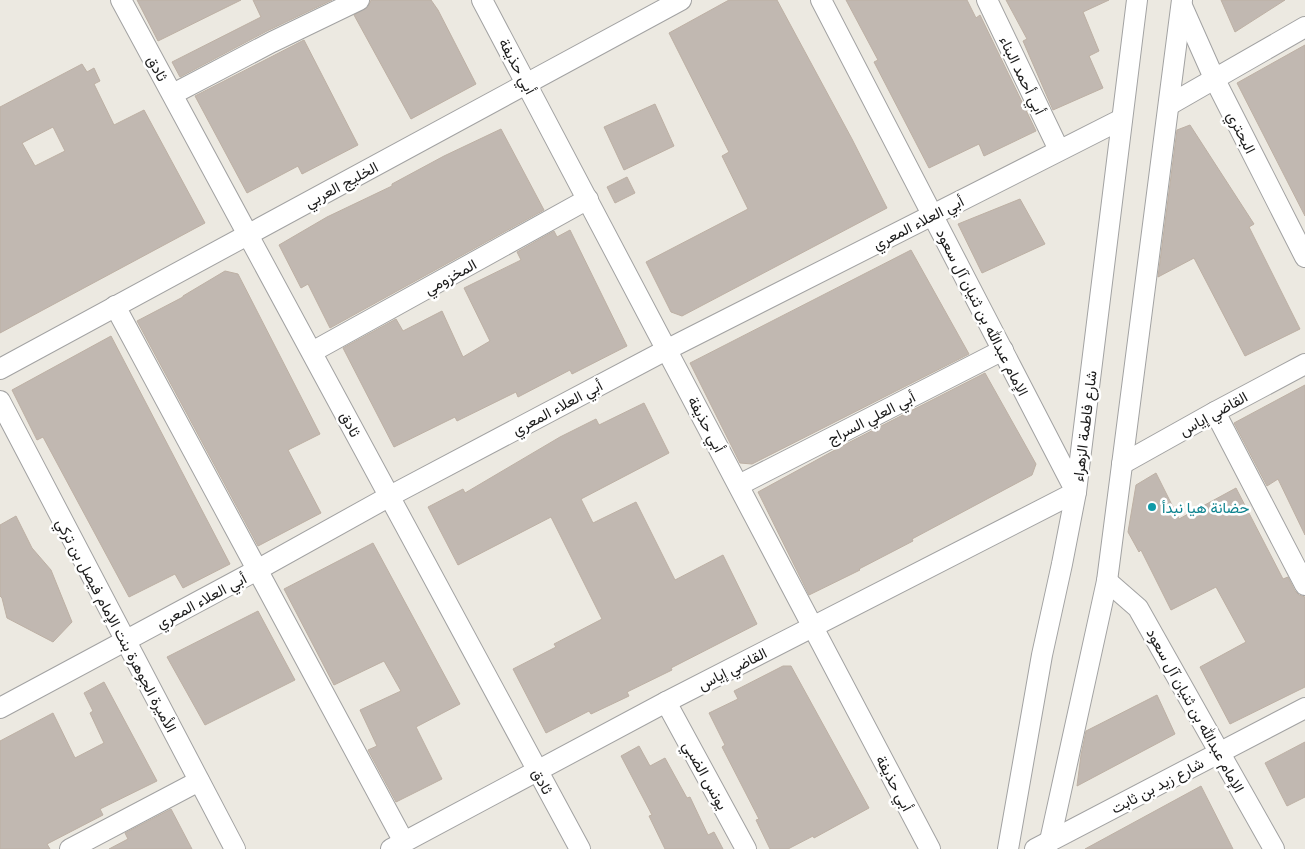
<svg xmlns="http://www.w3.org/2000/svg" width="1305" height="849" font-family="Lato,Vazirmatn,sans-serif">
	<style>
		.building { fill: #c1b8b1; stroke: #bdb0a4; fill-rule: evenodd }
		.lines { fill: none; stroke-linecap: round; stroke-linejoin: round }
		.minor-casing { stroke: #a2a2a2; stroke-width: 22 }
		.minor { stroke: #fff; stroke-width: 20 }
		.culture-dot { fill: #0f9aa8; stroke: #fff; stroke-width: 2 }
		.labels { text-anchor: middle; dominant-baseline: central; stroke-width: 5; stroke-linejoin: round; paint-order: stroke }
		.street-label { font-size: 15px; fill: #1b1b1b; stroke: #fff }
		.culture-label { font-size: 15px; fill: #0d838f; stroke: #fff; text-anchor: start }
	</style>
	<rect width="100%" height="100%" fill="#ece9e1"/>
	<!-- building -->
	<g class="building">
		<path d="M 137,0 L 241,0 L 158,41 Z"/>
		<path d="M 253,0 L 332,0 L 267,31 L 180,77 L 172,62 L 261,17 Z"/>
		<path d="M 371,0 L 431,0 L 438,10 L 476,84 L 411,119 L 354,15 L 368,7 Z"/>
		<path d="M 729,0 L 777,0 L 852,139 L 887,208 L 682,316 L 671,312 L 646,262 L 748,209 L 722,156 L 729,152 L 669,33 Z"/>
		<path d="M 846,0 L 967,0 L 976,18 L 980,15 L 1036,131 L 984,156 L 979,144 L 929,168 L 874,62 L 878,60 Z"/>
		<path d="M 1006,0 L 1109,0 L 1083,12 L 1099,51 L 1089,56 L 1103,88 L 1053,110 L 1023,41 L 1027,39 Z"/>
		<path d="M 1221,0 L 1285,0 L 1235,32 Z"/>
		<path d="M 304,40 L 358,145 L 302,174 L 298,166 L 247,193 L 195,96 Z"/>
		<path d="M 1305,45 L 1305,216 L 1237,83 Z"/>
		<path d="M 82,64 L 87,72 L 94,68 L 100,81 L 94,84 L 114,125 L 144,110 L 205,223 L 0,333 L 0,107 ZM 53,127 L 65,151 L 35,166 L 22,143 Z"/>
		<path d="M 655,104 L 674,146 L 624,170 L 604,127 Z"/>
		<path d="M 1190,125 L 1254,224 L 1249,227 L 1300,329 L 1245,356 L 1194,258 L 1158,277 L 1177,130 Z"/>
		<path d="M 501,129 L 544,210 L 330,328 L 308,284 L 301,288 L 279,245 L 327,217 L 392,186 L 392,184 L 444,156 Z"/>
		<path d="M 627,177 L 635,193 L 615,203 L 607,187 Z"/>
		<path d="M 1020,199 L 1045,244 L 982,273 L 958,224 Z"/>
		<path d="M 570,230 L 627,346 L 572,374 L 570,370 L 518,397 L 516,392 L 457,421 L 455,417 L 394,447 L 343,348 L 396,319 L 403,331 L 442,311 L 463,357 L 490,341 L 464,288 L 521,260 L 517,252 L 554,231 L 557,237 Z"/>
		<path d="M 911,250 L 969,354 L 752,464 L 740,463 L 690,363 Z"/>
		<path d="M 225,271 L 238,274 L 320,434 L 288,450 L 321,513 L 258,546 L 137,321 L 183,297 L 183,296 Z"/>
		<path d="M 111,336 L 230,564 L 183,588 L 175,574 L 129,597 L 43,437 L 37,440 L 12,390 Z"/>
		<path d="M 985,373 L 1036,464 L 1032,475 L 912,539 L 913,541 L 859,569 L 860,570 L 809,595 L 758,492 L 846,444 Z"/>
		<path d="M 1305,385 L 1305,535 L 1278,479 L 1267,486 L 1234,423 Z"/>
		<path d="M 644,403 L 669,453 L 581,499 L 593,523 L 636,502 L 675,580 L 723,555 L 757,624 L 671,668 L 672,670 L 627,692 L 629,696 L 591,714 L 589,711 L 546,733 L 513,669 L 556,647 L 554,644 L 602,619 L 551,517 L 458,565 L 428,507 L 463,489 L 465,493 L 560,437 L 596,419 L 599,425 Z"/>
		<path d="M 1156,473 L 1179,519 L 1236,488 L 1283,579 L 1288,577 L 1295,591 L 1299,595 L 1305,597 L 1305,687 L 1230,724 L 1200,667 L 1246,642 L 1216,587 L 1171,610 L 1141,550 L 1139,552 L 1128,532 L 1136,485 Z"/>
		<path d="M 16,516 L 32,548 L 51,570 L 72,622 L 53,642 L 7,618 L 2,598 L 0,596 L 0,525 Z"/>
		<path d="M 373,543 L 460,704 L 416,727 L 442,779 L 396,802 L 368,750 L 377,746 L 360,710 L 401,691 L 384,661 L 334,685 L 284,589 Z"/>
		<path d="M 258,611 L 295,680 L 205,725 L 167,657 Z"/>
		<path d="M 783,666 L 791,666 L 869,808 L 814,838 L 813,836 L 788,849 L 770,849 L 756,820 L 759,819 L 722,747 L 725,745 L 709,713 L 738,699 L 734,691 Z"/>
		<path d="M 104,682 L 157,781 L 100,809 L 103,815 L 47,844 L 50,849 L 0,849 L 0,741 L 53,713 L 75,758 L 104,743 L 90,713 L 93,711 L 84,693 Z"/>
		<path d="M 1157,695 L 1175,734 L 1077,786 L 1081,755 L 1086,731 Z"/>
		<path d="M 1305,742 L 1305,797 L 1287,806 L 1265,763 Z"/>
		<path d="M 639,746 L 650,766 L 665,758 L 687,798 L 690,797 L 708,835 L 714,832 L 723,849 L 665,849 L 649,816 L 652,815 L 621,756 Z"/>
		<path d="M 1201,786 L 1233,849 L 1085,849 Z"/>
		<path d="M 171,809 L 192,849 L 109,849 L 128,839 L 125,833 Z"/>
	</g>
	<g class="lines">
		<!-- minor casing -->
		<g class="minor-casing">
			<g id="minor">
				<path d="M 121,0 L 580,849"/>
				<path d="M 482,0 L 930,849"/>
				<path d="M 987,0 L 1059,150"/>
				<path d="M 1182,6 L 1214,78 L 1305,257"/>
				<path d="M 173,94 L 272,42 L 359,0"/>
				<path d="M 1169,105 L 1305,27"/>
				<path d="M 115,306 L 404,842"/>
				<path d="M 312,352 L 588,199"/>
				<path d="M 0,369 L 681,0"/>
				<path d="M 0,401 L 235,849"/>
				<path d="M 1215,412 L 1305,585"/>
				<path d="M 1122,464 L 1215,412 L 1305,364"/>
				<path d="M 739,485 L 1003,350"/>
				<path d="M 1107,581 L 1138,608 L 1274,849"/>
				<path d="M 666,702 L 746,849"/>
				<path d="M 0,708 L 257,570 L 390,496 L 668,349 L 1122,119"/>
				<path d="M 1050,841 L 1107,581 L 1182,0"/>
				<path d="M 70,849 L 199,781"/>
				<path d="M 391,849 L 666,702 L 1076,492 L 821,0"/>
				<path d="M 1008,849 L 1042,655 L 1062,564 L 1076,492 L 1137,0"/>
				<path d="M 1035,849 L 1305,708"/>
			</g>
		</g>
		<!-- minor -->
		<use href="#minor" class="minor"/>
	</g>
	<!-- markers -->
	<circle class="culture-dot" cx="1152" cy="507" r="5"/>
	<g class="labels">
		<!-- street labels -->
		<g class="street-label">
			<text transform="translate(518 66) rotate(62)">أبي حذيفة</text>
			<text transform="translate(158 68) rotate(61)">ثادق</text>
			<text transform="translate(1023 75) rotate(64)">أبي أحمد البناء</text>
			<text transform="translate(1242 132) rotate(63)">البحتري</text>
			<text transform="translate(341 184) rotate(-28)">الخليج العربي</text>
			<text transform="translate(918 222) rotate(-27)">أبي العلاء المعري</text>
			<text transform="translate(450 276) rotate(-29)">المخزومي</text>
			<text transform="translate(983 312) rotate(63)">الإمام عبدالله بن ثنيان آل سعود</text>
			<text transform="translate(557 407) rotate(-28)">أبي العلاء المعري</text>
			<text transform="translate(1213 413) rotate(-29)">القاضي إياس</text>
			<text transform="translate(871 417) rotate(-27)">أبي العلي السراج</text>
			<text transform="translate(351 424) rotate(62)">ثادق</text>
			<text transform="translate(707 424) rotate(62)">أبي حذيفة</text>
			<text transform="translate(1084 426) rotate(-83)">شارع فاطمة الزهراء</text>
			<text transform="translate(201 600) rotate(-28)">أبي العلاء المعري</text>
			<text transform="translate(117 625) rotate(62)">الأميرة الجوهرة بنت الإمام فيصل بن تركي</text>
			<text transform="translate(732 668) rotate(-27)">القاضي إياس</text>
			<text transform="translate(1196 710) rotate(61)">الإمام عبدالله بن ثنيان آل سعود</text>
			<text transform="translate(706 775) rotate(61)">يونس الضبي</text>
			<text transform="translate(543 781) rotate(61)">ثادق</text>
			<text transform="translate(895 783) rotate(62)">أبي حذيفة</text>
			<text transform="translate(1157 785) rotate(-28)">شارع زيد بن ثابت</text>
		</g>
		<!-- culture labels -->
		<g class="culture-label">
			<text x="1162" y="507">حضانة هيا نبدأ</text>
		</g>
	</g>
</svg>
